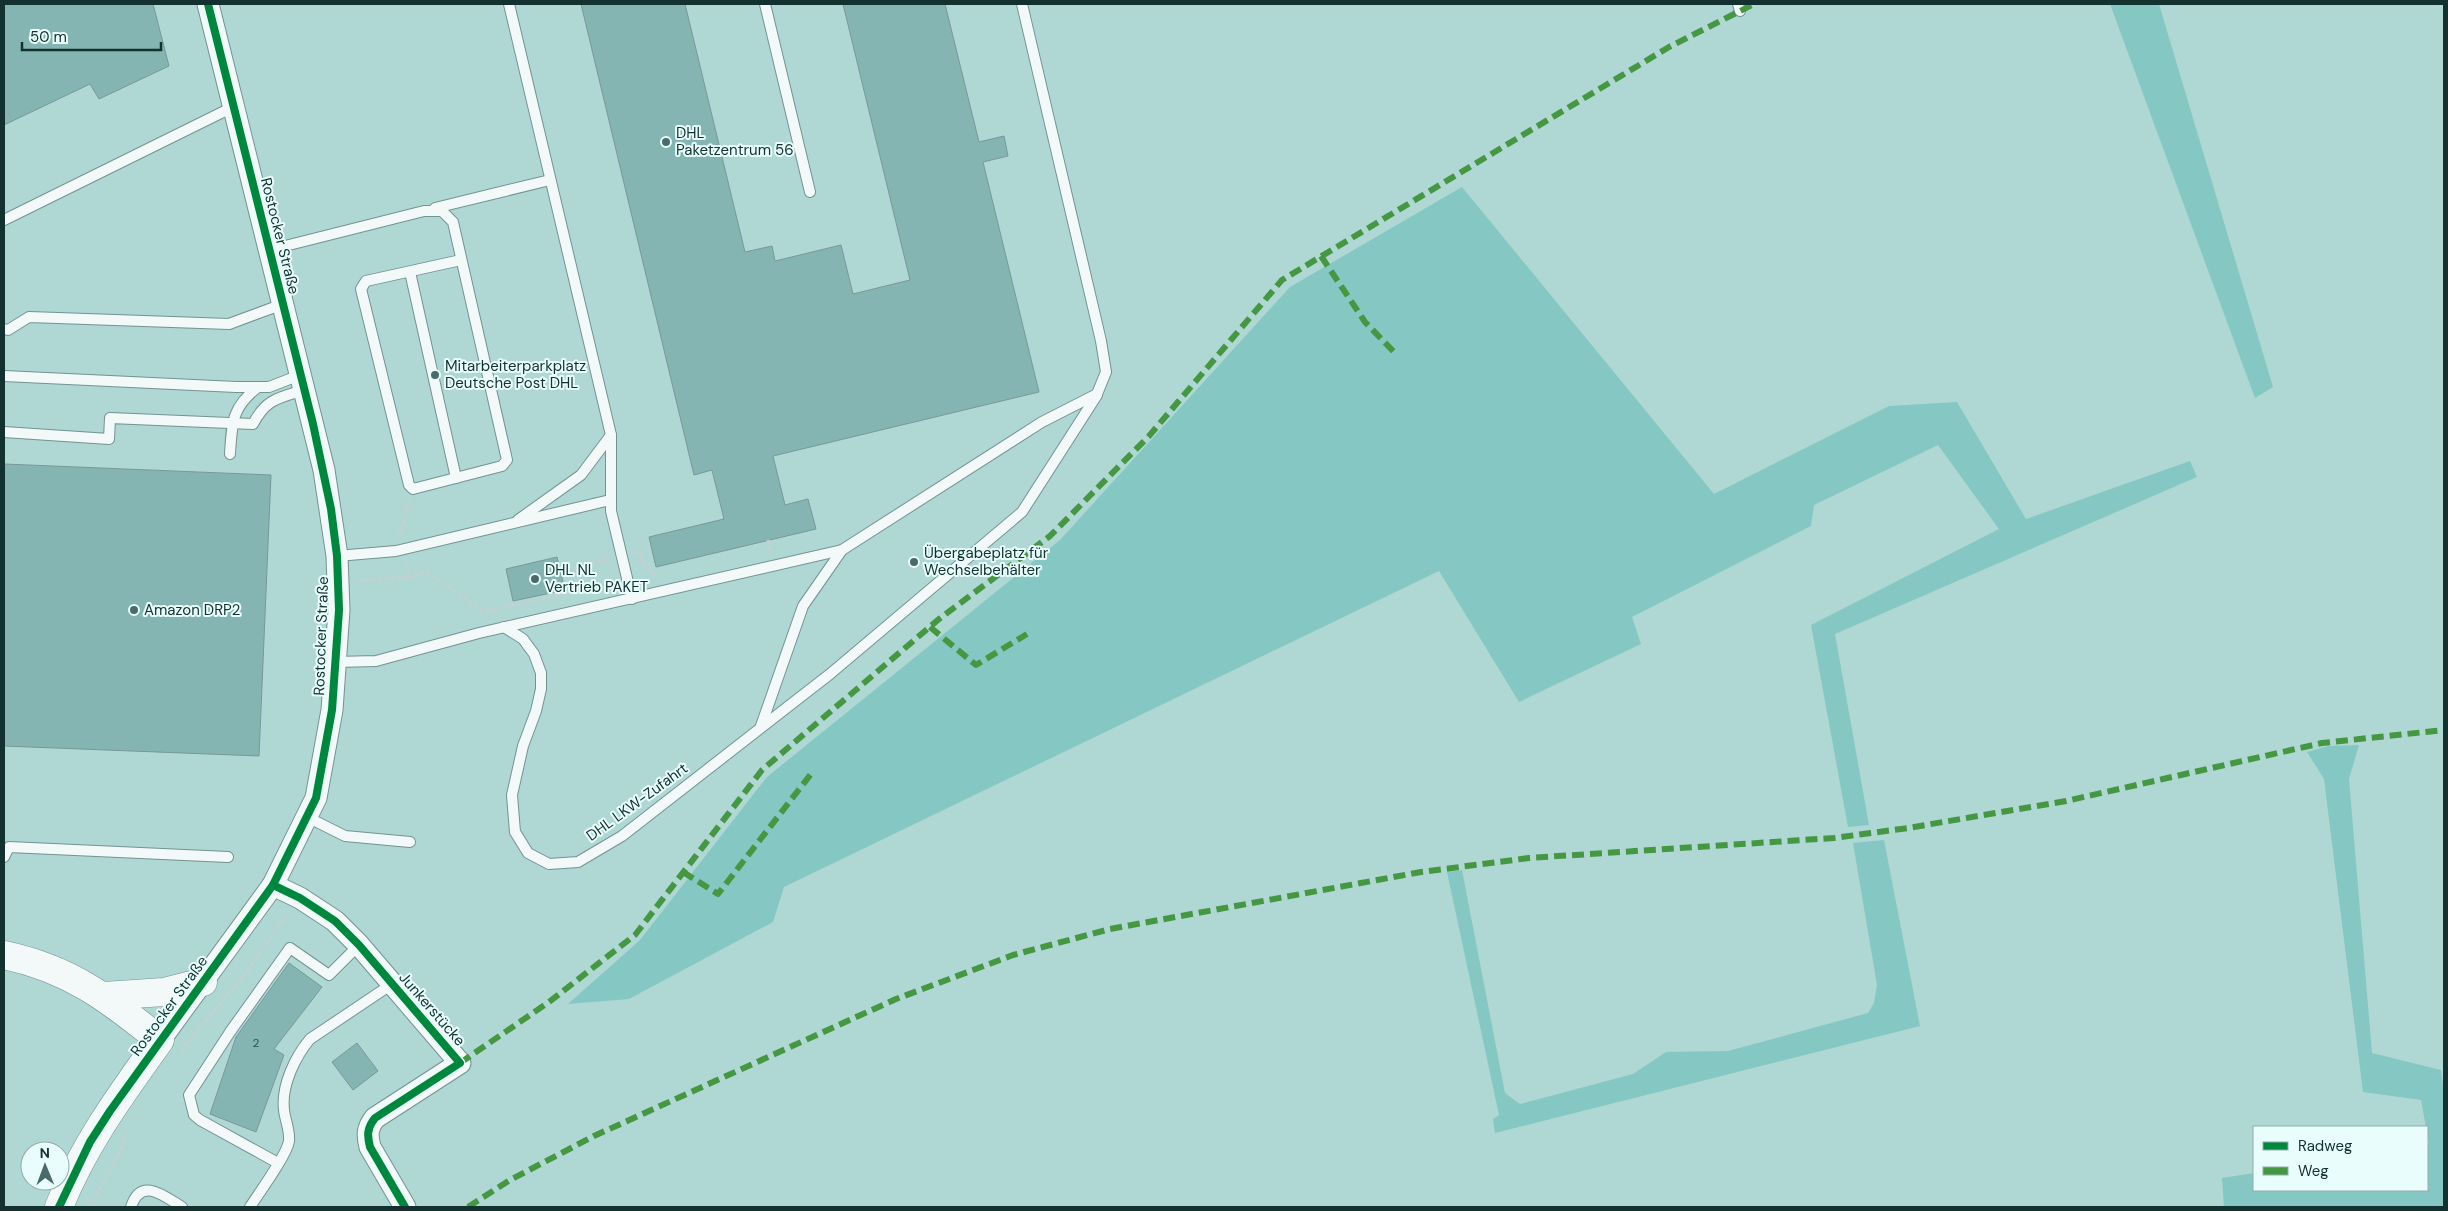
<svg xmlns="http://www.w3.org/2000/svg" width="2448" height="1211" font-family="'DM Sans',sans-serif">
	<style>
		.green { fill: #85c8c3 }
		.building { fill: #85b5b2; stroke: #789896 }
		.lines { fill: none; stroke-linecap: round; stroke-linejoin: round }
		.lane-casing { stroke: #739391; stroke-width: 12 }
		.street-casing { stroke: #739391; stroke-width: 23 }
		.secondary-casing { stroke: #739391; stroke-width: 29 }
		.path { stroke: #c4d1d0; stroke-width: 3; stroke-dasharray: 4 2.5; stroke-linecap: butt }
		.lane { stroke: #f3f9f9; stroke-width: 10 }
		.street { stroke: #f3f9f9; stroke-width: 21 }
		.secondary { stroke: #f3f9f9; stroke-width: 28 }
		.quiet { stroke: #469741; stroke-width: 6; stroke-dasharray: 12 6; stroke-linecap: butt }
		.cycleway-casing { stroke: #e9fefc; stroke-width: 11 }
		.cycleway { stroke: #00873e; stroke-width: 8 }
		.poi-dot { fill: #496b69; stroke: #e9fefc; stroke-width: 2 }
		.labels { text-anchor: middle; dominant-baseline: central; stroke-width: 4; stroke-linejoin: round; paint-order: stroke }
		.number-label { font-size: 12px; fill: #2f5250 }
		.poi-label { font-size: 15px; fill: #12312f; stroke: #e9fefc; text-anchor: start }
		.street-label { font-size: 15px; fill: #12312f; stroke: #e9fefc }
	</style>
	<rect width="100%" height="100%" fill="#afd7d4"/>
	<!-- green -->
	<g class="green">
		<path d="M 2110,4 L 2159,4 L 2273,387 L 2255,398 Z"/>
		<path d="M 1462,187 L 1714,494 L 1889,406 L 1957,402 L 2026,519 L 2190,461 L 2197,477 L 1835,634 L 1869,825 L 1848,827 L 1811,625 L 1999,529 L 1938,445 L 1814,505 L 1811,526 L 1632,617 L 1641,644 L 1519,702 L 1439,571 L 784,887 L 773,922 L 629,999 L 568,1004 L 640,940 L 767,777 L 1060,540 L 1290,287 Z"/>
		<path d="M 2359,745 L 2349,779 L 2372,1053 L 2441,1070 L 2444,1093 L 2444,1207 L 2224,1207 L 2222,1178 L 2254,1173 L 2254,1190 L 2427,1190 L 2427,1144 L 2429,1143 L 2421,1100 L 2363,1092 L 2324,779 L 2307,752 L 2328,746 Z"/>
		<path d="M 1884,840 L 1920,1026 L 1495,1133 L 1493,1119 L 1499,1115 L 1447,872 L 1462,870 L 1505,1093 L 1520,1104 L 1633,1074 L 1666,1052 L 1728,1051 L 1868,1013 L 1874,1003 L 1877,985 L 1853,843 Z"/>
	</g>
	<!-- building -->
	<g class="building">
		<path d="M 4,4 L 153,4 L 169,66 L 99,99 L 90,84 L 4,125 Z"/>
		<path d="M 581,4 L 685,4 L 745,252 L 772,246 L 775,261 L 841,245 L 853,294 L 910,280 L 843,4 L 945,4 L 979,142 L 1004,136 L 1008,156 L 983,162 L 1039,392 L 773,456 L 785,505 L 808,499 L 816,529 L 656,567 L 649,537 L 724,519 L 712,470 L 694,475 Z"/>
		<path d="M 4,464 L 271,475 L 259,756 L 4,746 Z"/>
		<path d="M 557,557 L 565,590 L 513,601 L 506,569 Z"/>
		<path d="M 289,963 L 322,987 L 274,1049 L 284,1055 L 256,1132 L 210,1114 L 236,1037 Z"/>
		<path d="M 357,1043 L 378,1071 L 353,1090 L 332,1062 Z"/>
	</g>
	<g class="lines">
		<!-- lane casing -->
		<g class="lane-casing">
			<g id="lane">
				<path d="M 509,4 L 611,435 L 611,511 L 632,599"/>
				<path d="M 765,4 L 810,192"/>
				<path d="M 1738,4 L 1740,11"/>
				<path d="M 435,208 L 550,180"/>
				<path d="M 4,220 L 233,107"/>
				<path d="M 269,250 L 424,211 L 442,211 L 453,222 L 507,460 L 502,466 L 413,489 L 409,485 L 361,289 L 366,281 L 461,260"/>
				<path d="M 410,272 L 456,478"/>
				<path d="M 4,329 L 8,330 L 29,317 L 229,324 L 283,304"/>
				<path d="M 4,376 L 236,387 L 269,387 L 300,375"/>
				<path d="M 4,432 L 109,439 L 110,418 L 253,424 C 266,399 278,398 304,390"/>
				<path d="M 230,454 C 232,422 232,407 258,387"/>
				<path d="M 518,520 L 581,475 L 611,435"/>
				<path d="M 337,556 L 396,551 L 610,500"/>
				<path d="M 504,627 L 523,639 L 534,654 L 541,673 L 541,689 L 536,711 L 523,746 L 512,795 L 515,832 L 528,853 L 549,864 L 578,862 L 622,836 L 830,674 L 1022,512 L 1097,395"/>
				<path d="M 336,662 L 376,661 L 479,633 L 842,550 L 1042,422 L 1097,394 L 1106,372 L 1101,341 L 1022,4"/>
				<path d="M 761,726 L 803,606 L 842,550"/>
				<path d="M 307,817 L 345,836 L 410,842"/>
				<path d="M 4,857 L 9,847 L 228,857"/>
				<path d="M 278,1163 L 200,1120 L 194,1115 L 189,1095 L 230,1032 L 290,948 L 329,975 L 359,945"/>
				<path d="M 131,1207 C 141,1176 164,1196 182,1207"/>
				<path d="M 250,1207 C 259,1193 287,1155 289,1141 C 290,1130 285,1120 284,1110 C 281,1086 295,1057 310,1039 L 392,984"/>
			</g>
		</g>
		<!-- street casing -->
		<g class="street-casing">
			<g id="street">
				<path d="M 273,885 L 300,898 L 335,921 L 359,945 L 460,1063 L 375,1118 C 367,1128 367,1135 370,1147 L 405,1207"/>
				<path d="M 160,1040 L 273,885 L 316,798 L 332,710 L 339,610 L 337,556 L 324,470 L 208,4"/>
			</g>
		</g>
		<!-- secondary casing -->
		<g class="secondary-casing">
			<g id="secondary">
				<path d="M 4,955 C 71,969 108,999 160,1040 C 122,1093 83,1146 59,1207"/>
				<path d="M 104,996 L 164,992 L 203,982"/>
			</g>
		</g>
		<!-- path -->
		<g class="path">
			<path d="M 399,536 L 410,501"/>
			<path d="M 768,540 L 771,553"/>
			<path d="M 633,553 L 640,552 L 645,567 L 659,577"/>
			<path d="M 406,563 L 409,577 L 428,572 L 484,612 L 579,590 L 574,568 L 608,559"/>
			<path d="M 358,581 L 409,577"/>
			<path d="M 181,1051 L 245,974 L 287,914"/>
			<path d="M 90,1207 L 121,1149 L 126,1131"/>
		</g>
		<!-- lane -->
		<use href="#lane" class="lane"/>
		<!-- street -->
		<use href="#street" class="street"/>
		<!-- secondary -->
		<use href="#secondary" class="secondary"/>
		<!-- quiet -->
		<g class="quiet">
			<path d="M 1321,256 L 1365,322 L 1396,354"/>
			<path d="M 930,627 L 976,665 L 1027,634"/>
			<path d="M 683,872 L 718,894 L 811,774"/>
			<path d="M 460,1063 L 549,1002 L 635,935 L 762,770 L 939,619 L 1050,536 L 1149,436 L 1282,280 L 1669,47 L 1754,4"/>
			<path d="M 468,1207 L 510,1180 L 594,1136 L 896,999 L 1013,955 L 1110,929 L 1421,872 L 1529,858 L 1834,838 L 1908,828 L 2066,801 L 2322,743 L 2444,730"/>
		</g>
		<!-- cycleway casing -->
		<g class="cycleway-casing">
			<g id="cycleway">
				<path d="M 273,885 L 300,898 L 335,921 L 359,945 L 460,1063 L 375,1118 C 367,1128 367,1135 370,1147 L 405,1207"/>
				<path d="M 59,1207 L 90,1142 L 110,1111 L 273,885 L 316,798 L 332,710 L 339,610 L 337,556 L 331,509 L 313,424 L 208,4"/>
			</g>
		</g>
		<!-- cycleway -->
		<use href="#cycleway" class="cycleway"/>
	</g>
	<!-- markers -->
	<g class="poi-dot">
		<circle cx="666" cy="142" r="5"/>
		<circle cx="435" cy="375" r="5"/>
		<circle cx="914" cy="562" r="5"/>
		<circle cx="535" cy="579" r="5"/>
		<circle cx="134" cy="610" r="5"/>
	</g>
	<g class="labels">
		<!-- number labels -->
		<g class="number-label">
			<text x="256" y="1043">2</text>
		</g>
		<!-- poi labels -->
		<g class="poi-label">
			<text x="676" y="133">DHL<tspan x="676" dy="17">Paketzentrum 56</tspan></text>
			<text x="445" y="366">Mitarbeiterparkplatz<tspan x="445" dy="17">Deutsche Post DHL</tspan></text>
			<text x="924" y="553">Übergabeplatz für<tspan x="924" dy="17">Wechselbehälter</tspan></text>
			<text x="545" y="570">DHL NL<tspan x="545" dy="17">Vertrieb PAKET</tspan></text>
			<text x="144" y="610">Amazon DRP2</text>
		</g>
		<!-- street labels -->
		<g class="street-label">
			<text transform="translate(280 236) rotate(76)">Rostocker Straße</text>
			<text transform="translate(321 636) rotate(-88)">Rostocker Straße</text>
			<text transform="translate(637 802) rotate(-36)">DHL LKW-Zufahrt</text>
			<text transform="translate(169 1006) rotate(-54)">Rostocker Straße</text>
			<text transform="translate(432 1009) rotate(49)">Junkerstücke</text>
		</g>
	</g>
	<!-- border -->
	<rect width="2448" height="1211" fill="none" stroke="#12312f" stroke-width="10"/>
	<!-- legend -->
	<rect x="2253" y="1126" width="175" height="65" fill="#e9fefc" stroke="#93acaa"/>
	<rect x="2263" y="1142" width="25" height="8" fill="#00873e" stroke="#93acaa"/>
	<text x="2298" y="1151" font-size="15" fill="#12312f">Radweg</text>
	<rect x="2263" y="1167" width="25" height="8" fill="#469741" stroke="#93acaa"/>
	<text x="2298" y="1176" font-size="15" fill="#12312f">Weg</text>
	<!-- north arrow -->
	<g transform="translate(45 1166) rotate(359)"><circle r="24" fill="#e9fefc" stroke="#93acaa"/>
	<path d="M0-4L9 19L0 12L-9 19Z" fill="#496b69"/>
	<text y="-8" font-size="14" font-weight="bold" text-anchor="middle" fill="#12312f">N</text>
	</g>
	<!-- scale -->
	<path d="M22 42v8h139v-8" fill="none" stroke="#12312f" stroke-width="2.5"/>
	<text x="30" y="42" font-size="15" fill="#12312f" stroke="#e9fefc" stroke-width="4" paint-order="stroke">50 m</text>
</svg>
